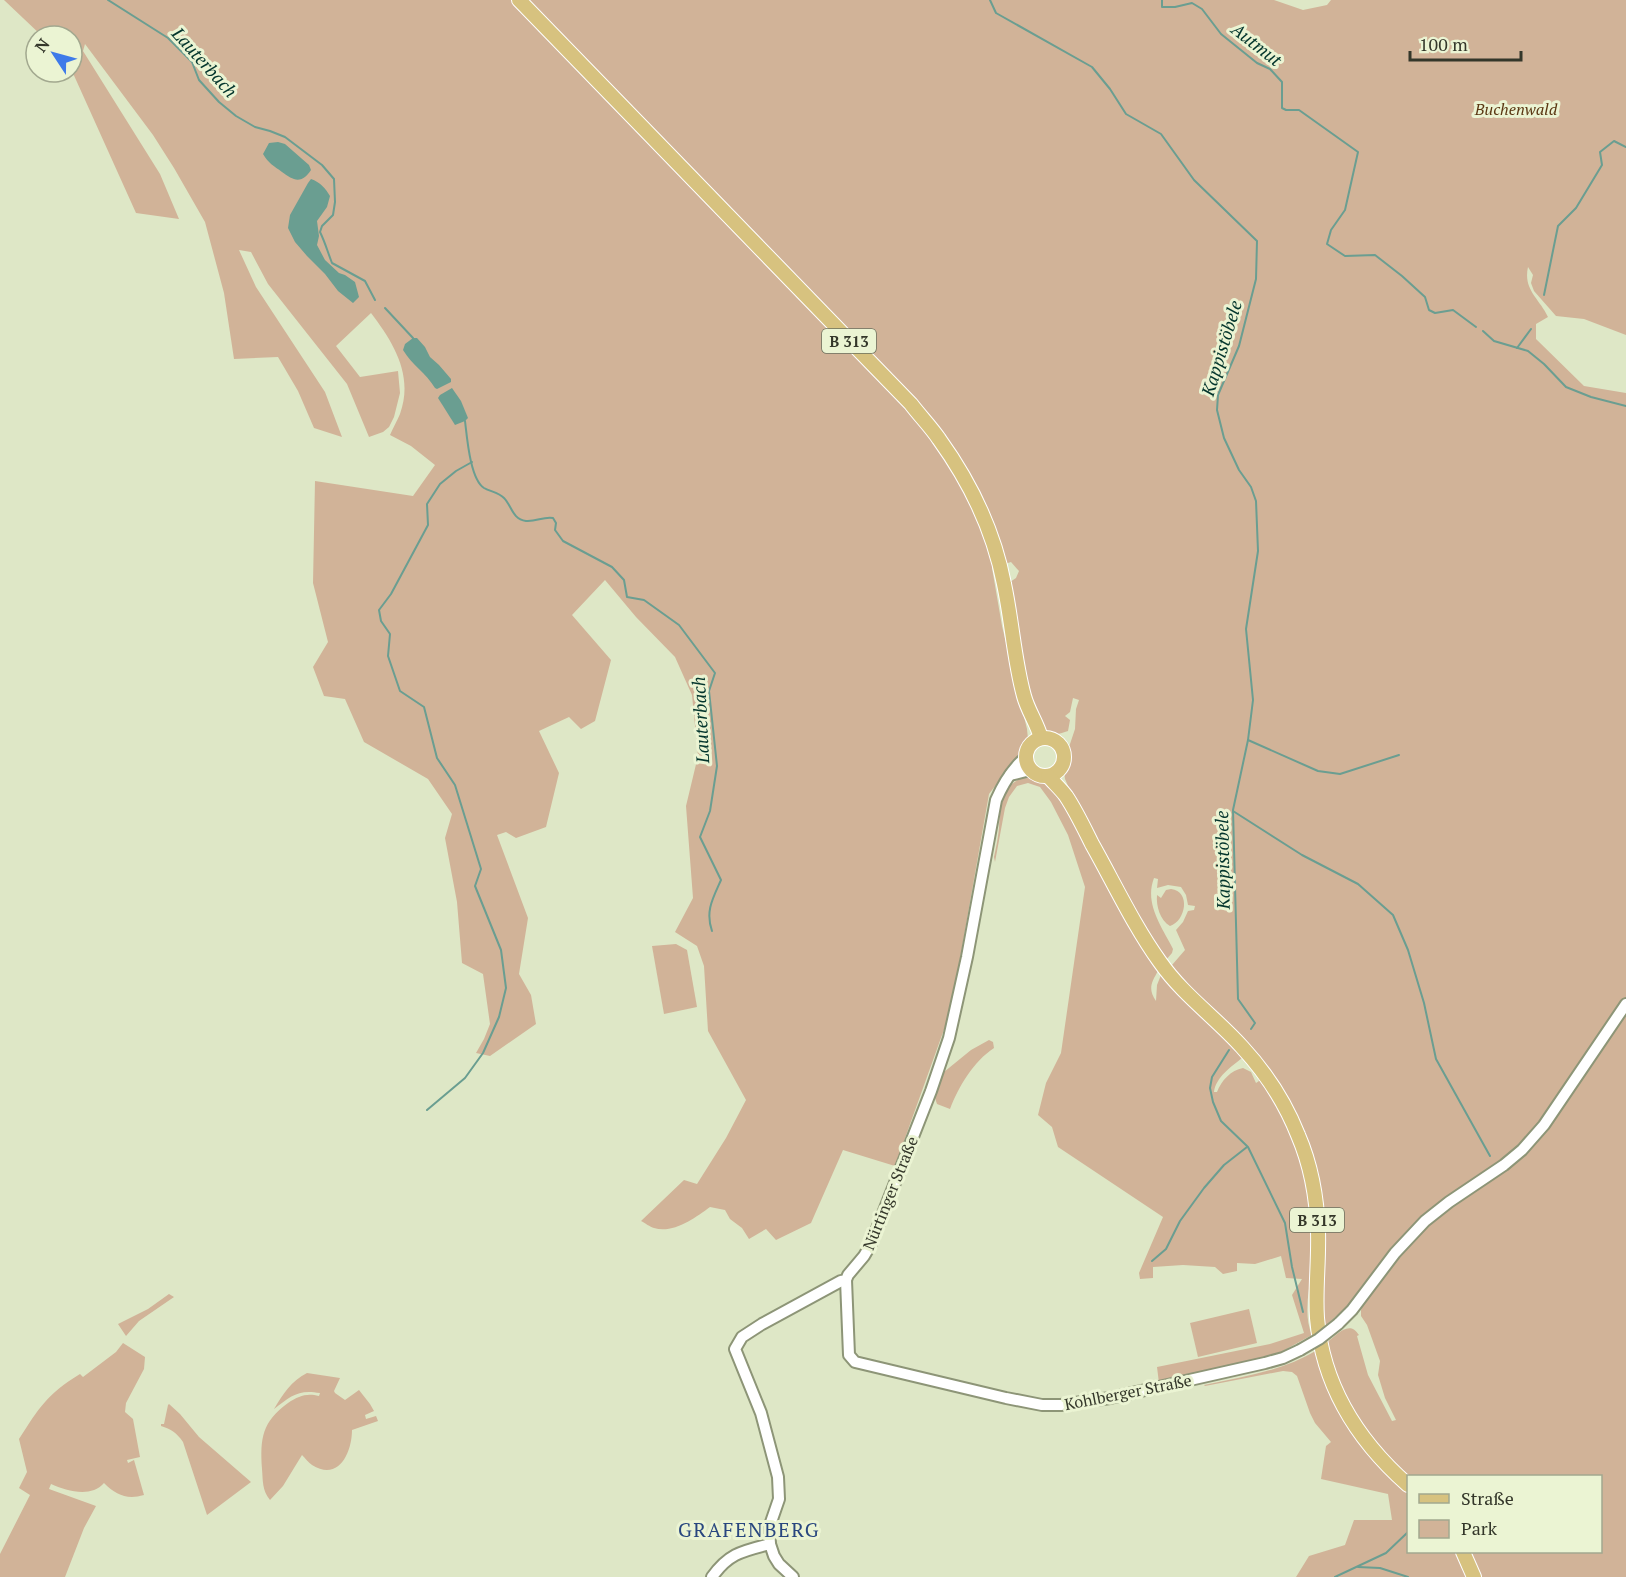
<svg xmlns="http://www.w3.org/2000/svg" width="1626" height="1577" font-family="'PT Serif',serif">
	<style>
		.green { fill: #d1b398 }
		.water { fill: #6a9e91 }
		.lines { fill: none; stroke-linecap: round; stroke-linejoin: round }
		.stream { stroke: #6a9e91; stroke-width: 2 }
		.minor-casing { stroke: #8d9577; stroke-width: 14 }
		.major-casing { stroke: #fff; stroke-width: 16 }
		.minor { stroke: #fff; stroke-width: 10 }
		.major { stroke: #d7c27f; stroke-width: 14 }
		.minor-bridge-casing { stroke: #8d9577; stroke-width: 14; stroke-linecap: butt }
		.minor-bridge { stroke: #fff; stroke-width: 10 }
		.labels { text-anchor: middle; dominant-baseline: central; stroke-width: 6; stroke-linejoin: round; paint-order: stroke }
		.shield { fill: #ebf4d3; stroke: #6b705d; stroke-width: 1.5 }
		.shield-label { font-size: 15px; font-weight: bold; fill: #34372a }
		.park-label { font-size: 16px; font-style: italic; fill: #5a3611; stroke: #ebf4d3 }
		.street-label { font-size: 16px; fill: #34372a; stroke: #ebf4d3 }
		.water-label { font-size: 18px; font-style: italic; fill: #03352c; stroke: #ebf4d3 }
		.quarter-label { font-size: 20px; letter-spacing: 1.5px; fill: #29477f; stroke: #ebf4d3 }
	</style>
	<rect width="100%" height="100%" fill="#dee7c6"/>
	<!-- green -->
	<g class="green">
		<path d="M 4,0 L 1274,0 L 1303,10 L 1327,5 L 1331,0 L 1626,0 L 1626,335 L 1584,319 L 1556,316 L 1534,291 L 1531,283 L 1533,275 L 1528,267 C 1523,290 1539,298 1548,317 L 1536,324 L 1536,339 L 1584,386 L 1626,393 L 1626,1577 L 1482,1577 L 1470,1552 L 1600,1552 L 1600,1476 L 1408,1476 L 1389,1459 L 1363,1428 L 1335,1375 L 1326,1343 C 1337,1335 1349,1319 1359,1335 L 1357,1336 L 1368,1375 L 1392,1421 L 1396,1420 L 1385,1398 L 1378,1375 L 1380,1361 L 1367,1325 L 1361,1316 L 1361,1310 L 1363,1305 L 1388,1270 L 1366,1283 L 1349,1305 L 1324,1327 L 1317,1176 L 1309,1145 L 1292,1106 L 1278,1081 L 1256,1052 L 1181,979 L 1172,965 L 1185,950 L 1176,930 L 1183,922 L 1188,911 L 1194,910 L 1195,906 L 1188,905 L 1186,895 L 1181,887 L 1168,885 L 1157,888 L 1158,879 L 1154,878 C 1144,904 1162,927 1173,949 L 1172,953 L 1166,960 L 1150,936 L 1077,806 L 1065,779 L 1064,772 L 1068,758 L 1068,750 L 1075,729 L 1076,709 L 1079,700 L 1073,698 L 1070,712 L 1065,716 L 1070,720 L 1068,731 C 1060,734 1053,736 1046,730 C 1027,713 1015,611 1010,582 L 1016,578 L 1019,571 L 1011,562 L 992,568 L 1002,626 L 1027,729 L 1028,739 L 1025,747 L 989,794 L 951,1010 L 895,1166 L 843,1150 L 811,1223 L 776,1240 L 766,1229 L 749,1239 L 742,1228 L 730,1219 L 725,1210 L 710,1207 C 695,1218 673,1234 654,1228 C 650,1227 645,1223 641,1221 L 684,1180 L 697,1184 L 726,1138 L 746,1100 L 708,1031 L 704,966 L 697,946 L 675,932 L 693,898 L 686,806 L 698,756 L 692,695 L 675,657 L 636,617 L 605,580 L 572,615 L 611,660 L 595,721 L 581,729 L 569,717 L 539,731 L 559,773 L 546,827 L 516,838 L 506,832 L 497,835 L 528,918 L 519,974 L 531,995 L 536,1024 L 490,1056 L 476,1053 L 484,1039 L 490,1024 L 483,974 L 462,963 L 457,902 L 445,838 L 452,814 L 428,779 L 364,742 L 345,699 L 324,696 L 313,667 L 328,642 L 313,583 L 315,481 L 413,496 L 435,465 L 411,446 L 390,435 C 393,428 397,421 400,414 C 414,375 393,342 371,313 L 336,346 L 360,377 L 398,371 L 400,393 L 394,417 L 389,427 L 383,432 L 369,437 L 347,384 L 268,284 L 251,252 L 239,250 L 256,287 L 325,392 L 342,437 L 314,428 L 298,391 L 278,357 L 234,359 L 224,293 L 205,222 L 174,168 L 153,135 L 85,44 L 83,51 L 160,174 L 179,219 L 136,213 L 72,71 L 72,36 L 42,36 Z"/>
		<path d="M 1030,775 L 1044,779 L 1058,797 L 1072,819 L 1137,938 L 1158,971 C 1151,983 1148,989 1156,1001 L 1157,985 L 1161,975 L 1191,1007 L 1238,1050 L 1242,1058 C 1231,1067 1216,1077 1214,1092 L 1217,1092 C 1221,1081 1231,1070 1243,1068 L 1251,1072 L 1256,1083 L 1259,1081 L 1256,1072 C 1263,1083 1273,1094 1279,1106 C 1293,1133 1305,1163 1310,1193 C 1313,1216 1313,1239 1312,1262 C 1311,1285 1302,1312 1312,1335 L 1279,1353 L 1159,1383 L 1157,1367 L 1270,1344 L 1304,1333 L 1292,1295 L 1302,1279 L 1286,1278 L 1281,1256 L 1255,1264 L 1237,1263 L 1237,1271 L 1223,1274 L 1215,1267 L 1183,1265 L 1153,1267 L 1153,1278 L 1140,1279 L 1139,1273 L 1163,1217 L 1058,1147 L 1052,1127 L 1038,1115 L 1046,1083 L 1061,1053 L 1085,887 L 1068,835 L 1051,802 L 1040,787 L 1028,783 L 1017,786 L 1009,797 L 1005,808 L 995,862 L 994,857 C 996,848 998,838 999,828 C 1001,803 1001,783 1030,775 Z"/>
		<path d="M 1171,889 C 1191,891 1186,921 1170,926 C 1160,920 1156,906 1157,895 L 1161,898 L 1166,890 Z"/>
		<path d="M 676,944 L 687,950 L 697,1007 L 664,1014 L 652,946 Z"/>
		<path d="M 989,1040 L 993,1042 L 994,1048 C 973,1062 959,1086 950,1109 L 937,1104 L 935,1098 L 944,1072 L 971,1050 Z"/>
		<path d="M 169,1294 L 174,1297 L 139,1321 L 126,1336 L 118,1324 L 148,1309 Z"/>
		<path d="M 1249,1309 L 1257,1343 L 1198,1357 L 1190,1323 Z"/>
		<path d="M 123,1343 L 145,1357 L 144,1369 L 126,1403 L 125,1412 L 133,1419 L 140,1457 L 127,1460 L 128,1463 L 134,1460 L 144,1495 C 127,1500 116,1495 104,1483 C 91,1498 67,1491 51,1484 L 49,1489 L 96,1506 L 84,1528 L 65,1577 L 0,1577 L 0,1554 L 30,1495 L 19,1488 L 27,1472 L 19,1439 C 39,1408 47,1394 80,1374 L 83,1377 L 116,1352 Z"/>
		<path d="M 1317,1350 C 1321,1366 1326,1383 1333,1399 C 1349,1437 1378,1465 1408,1493 L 1408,1552 L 1456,1552 L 1468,1577 L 1296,1577 L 1309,1556 L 1345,1545 L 1354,1520 L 1392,1520 L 1388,1494 L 1321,1479 L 1326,1446 L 1331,1442 L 1315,1423 L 1310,1413 L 1297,1376 L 1292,1372 L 1283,1371 L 1205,1386 L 1204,1385 C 1242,1377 1283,1371 1317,1350 Z"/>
		<path d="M 307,1373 L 340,1378 L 334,1391 L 335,1393 L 345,1400 L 359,1390 L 370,1404 L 374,1411 L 365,1415 L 366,1419 L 376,1416 L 378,1421 L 352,1430 C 352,1452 339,1482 312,1465 C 309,1463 305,1458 302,1455 L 283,1486 L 270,1500 C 262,1490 263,1481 262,1469 C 260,1438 262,1422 288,1403 C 299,1396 306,1393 319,1396 L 320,1393 C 298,1389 291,1396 274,1409 C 283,1394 291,1381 307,1373 Z"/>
		<path d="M 169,1404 L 180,1414 L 199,1437 L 251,1482 L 207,1515 L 183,1442 C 177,1433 171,1429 161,1426 L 161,1424 L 164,1424 L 168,1405 Z"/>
	</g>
	<!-- water -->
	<g class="water">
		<path d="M 278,142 L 285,144 L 309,165 L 311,170 C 301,185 293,180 282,172 C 274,166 268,163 263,154 L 269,143 Z"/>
		<path d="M 311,179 C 320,182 326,189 330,196 L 327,207 L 317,221 L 319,236 L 317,245 L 325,260 L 339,273 L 345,275 L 355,282 L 359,297 L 353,303 L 338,291 L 325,274 L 307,256 L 295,242 L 288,228 L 290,215 L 308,183 Z"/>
		<path d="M 413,338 L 417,338 L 425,347 L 430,357 L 439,365 L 451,379 L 451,382 L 437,389 L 435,388 C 426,373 412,365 403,350 L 405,344 Z"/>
		<path d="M 452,388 L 461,401 L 468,418 L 465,421 L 455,425 L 438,398 L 440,395 Z"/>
	</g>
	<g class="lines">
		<!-- stream -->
		<g class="stream">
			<path d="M 108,0 L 168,38 L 192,62 L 199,80 L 219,102 L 236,116 L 255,127 L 270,131 L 285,137 L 322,165 L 334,179 L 335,202 L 333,215 L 322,226 L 320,232 C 325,242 328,253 332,263 L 365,281 L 375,300"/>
			<path d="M 990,0 L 996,13 L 1092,67 L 1110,89 L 1126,114 L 1161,134 L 1194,180 L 1257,241 L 1256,279 L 1239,346 L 1218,395 L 1217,410 L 1224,438 L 1239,470 L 1251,487 L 1256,501 L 1258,551 L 1246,629 L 1253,700 L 1248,740 L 1233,810 L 1238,999 L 1255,1023 L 1251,1029"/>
			<path d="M 1162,0 L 1162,7 L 1175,7 L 1192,3 L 1202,9 L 1221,34 L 1257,63 L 1270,69 L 1282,82 L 1282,108 L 1286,110 L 1299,110 L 1358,152 L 1345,210 L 1331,230 L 1327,244 L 1345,256 L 1375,255 L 1402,276 L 1425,297 L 1429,310 L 1435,313 L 1453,310 L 1476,327"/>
			<path d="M 1544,295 L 1558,226 L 1576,208 L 1602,165 L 1600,152 L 1614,141 L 1626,147"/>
			<path d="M 385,308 L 413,338"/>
			<path d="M 1483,331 L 1494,341 L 1528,351 L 1544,364 L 1566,387 L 1591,397 L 1626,406"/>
			<path d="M 1517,348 L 1531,329"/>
			<path d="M 465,421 C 467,437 470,479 484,488 C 491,492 498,492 504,498 C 512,506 512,519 526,521 C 536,522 544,516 553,518 L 556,523 L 555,530 L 563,541 L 612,567 L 624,580 L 627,597 L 644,600 L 679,625 L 715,673 L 709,691 L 717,766 L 710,811 L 700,837 L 721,880 C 713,898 705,911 712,931"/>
			<path d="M 1248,740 L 1318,771 L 1340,774 L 1399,755"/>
			<path d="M 1233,811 L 1302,855 L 1358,884 L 1393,915 L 1408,950 L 1424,1003 L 1436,1059 L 1490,1156"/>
			<path d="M 1229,1050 L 1212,1077 L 1210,1088 L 1213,1102 L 1221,1121 L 1248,1147 L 1285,1223 L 1292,1267 L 1303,1312"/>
			<path d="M 427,1110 L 465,1078 L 483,1053 L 499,1017 L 506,988 L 501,950 L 475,886 L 481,869 L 455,785 L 437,758 L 424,707 L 400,691 L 388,656 L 390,634 L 381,621 L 379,610 L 391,594 L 428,525 L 427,504 L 440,484 L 456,471 L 472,462"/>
			<path d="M 1152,1261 L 1166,1249 L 1180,1221 L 1204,1188 L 1224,1165 L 1247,1147"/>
			<path d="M 1358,1567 L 1380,1568 L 1408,1577"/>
			<path d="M 1335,1577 L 1386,1553 L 1408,1532"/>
		</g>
		<!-- minor casing -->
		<g class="minor-casing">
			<g id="minor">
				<path d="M 1010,775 L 1030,770"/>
				<path d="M 846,1280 L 849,1355 L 855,1362 L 1006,1398 L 1042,1405 L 1061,1405 L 1110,1398 L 1265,1363 L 1283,1358 L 1300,1350"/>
				<path d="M 1338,1324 L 1352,1310 L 1395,1253 L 1425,1221 L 1449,1202 L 1504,1165 L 1522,1150 L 1544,1125 L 1626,1004"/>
				<path d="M 712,1577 C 729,1553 743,1551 770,1544"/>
				<path d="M 793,1577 L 779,1564 L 774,1556 L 770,1544 L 769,1528 L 779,1499 L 778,1477 L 761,1413 L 735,1349 L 742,1337 L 762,1324 L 841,1281 L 846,1280 L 848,1275 L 864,1256 L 871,1244 L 931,1091 L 949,1038 L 967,957 L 996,800 C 1003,784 1012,769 1025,758"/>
			</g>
		</g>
		<!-- major casing -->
		<g class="major-casing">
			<g id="major">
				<path d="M 519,0 L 911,404 C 920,416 931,427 939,439 C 970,482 994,532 1004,584 C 1012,621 1014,660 1024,696 C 1028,711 1037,723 1041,738"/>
				<circle cx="1045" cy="757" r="19"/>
				<path d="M 1048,776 C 1054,783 1061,789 1066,796 C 1076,811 1084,828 1092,844 C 1114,883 1134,926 1160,962 C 1183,995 1216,1018 1242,1047 C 1266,1073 1285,1102 1298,1135 C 1311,1165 1317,1199 1318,1232 C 1319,1261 1315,1290 1317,1318 C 1323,1386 1358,1441 1408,1485"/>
				<path d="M 1463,1552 L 1474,1577"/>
			</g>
		</g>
		<!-- minor -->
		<use href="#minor" class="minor"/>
		<!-- major -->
		<use href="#major" class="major"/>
		<!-- minor-bridge casing -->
		<g class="minor-bridge-casing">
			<path id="minor-bridge" d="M 1300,1350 L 1319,1339 L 1338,1324"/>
		</g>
		<!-- minor-bridge -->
		<use href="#minor-bridge" class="minor-bridge"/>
	</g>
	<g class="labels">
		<!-- shield labels -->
		<g class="shield">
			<rect x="822" y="329" width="54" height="24" rx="4.5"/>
			<rect x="1290" y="1208" width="54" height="24" rx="4.5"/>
		</g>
		<g class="shield-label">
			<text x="849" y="341">B 313</text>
			<text x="1317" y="1220">B 313</text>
		</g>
		<!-- park labels -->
		<g class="park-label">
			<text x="1516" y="109">Buchenwald</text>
		</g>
		<!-- street labels -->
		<g class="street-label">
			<text transform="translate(890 1193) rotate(-68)">Nürtinger Straße</text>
			<text transform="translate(1128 1392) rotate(-11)">Kohlberger Straße</text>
		</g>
		<!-- water labels -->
		<g class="water-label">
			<text transform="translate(1257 44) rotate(38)">Autmut</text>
			<text transform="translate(205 62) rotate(48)">Lauterbach</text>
			<text transform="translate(1221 348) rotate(-73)">Kappistöbele</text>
			<text transform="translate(700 720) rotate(-93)">Lauterbach</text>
			<text transform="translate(1222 860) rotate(-91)">Kappistöbele</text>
		</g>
		<!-- quarter labels -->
		<g class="quarter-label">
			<text x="749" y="1529">GRAFENBERG</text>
		</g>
	</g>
	<!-- legend -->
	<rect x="1407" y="1475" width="195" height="78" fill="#ebf4d3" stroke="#a2a88f" stroke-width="1.5"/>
	<rect x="1419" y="1494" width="30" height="9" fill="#d7c27f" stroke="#a2a88f" stroke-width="1.5"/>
	<text x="1461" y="1505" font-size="18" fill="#34372a">Straße</text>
	<rect x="1419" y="1520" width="30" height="18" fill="#d1b398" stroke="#a2a88f" stroke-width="1.5"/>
	<text x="1461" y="1535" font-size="18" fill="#34372a">Park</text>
	<!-- north arrow -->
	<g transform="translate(54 54) rotate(306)"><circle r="28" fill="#ebf4d3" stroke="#a2a88f" stroke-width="1.5"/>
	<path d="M0-4.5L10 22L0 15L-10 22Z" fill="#3e7ae9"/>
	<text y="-9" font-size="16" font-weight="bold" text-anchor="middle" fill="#34372a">N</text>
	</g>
	<!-- scale -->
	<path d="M1410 51v9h111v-9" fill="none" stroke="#34372a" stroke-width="3"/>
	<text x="1419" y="51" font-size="18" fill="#34372a" stroke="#ebf4d3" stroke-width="4.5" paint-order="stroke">100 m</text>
</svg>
